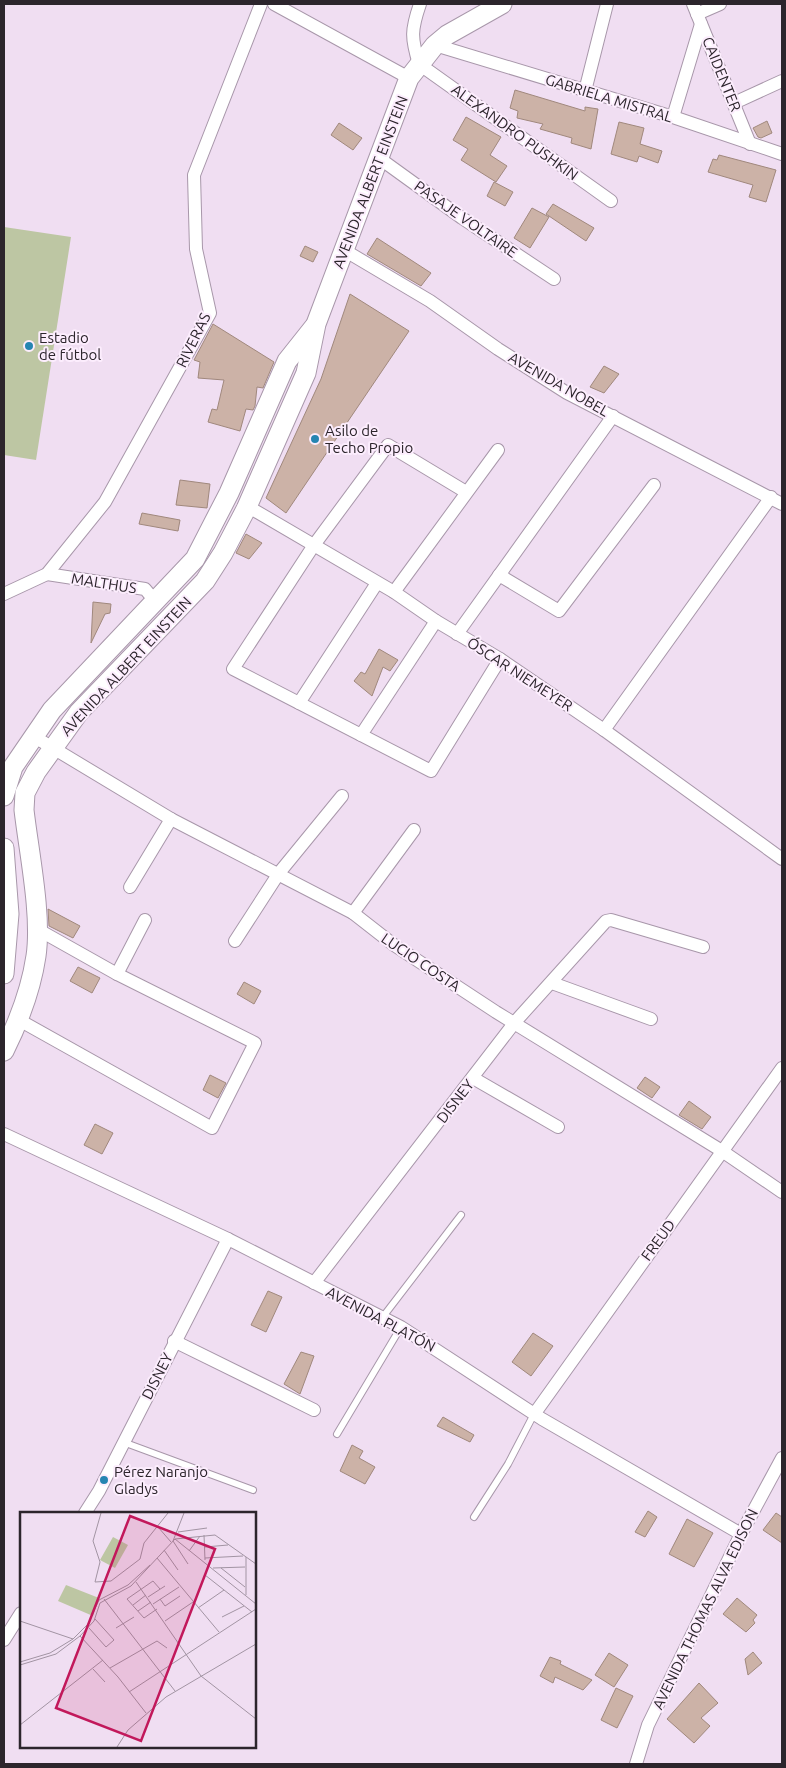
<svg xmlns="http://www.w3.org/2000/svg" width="786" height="1768" font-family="Ubuntu,sans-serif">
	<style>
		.green { fill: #bdc6a3 }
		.building { fill: #ccb2a7; stroke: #a0887d }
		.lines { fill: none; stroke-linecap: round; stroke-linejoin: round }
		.lane-casing { stroke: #a897aa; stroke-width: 8 }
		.street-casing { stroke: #a897aa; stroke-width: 14 }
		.secondary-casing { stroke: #a897aa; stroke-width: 21 }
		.lane { stroke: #fff; stroke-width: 6 }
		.street { stroke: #fff; stroke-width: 12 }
		.secondary { stroke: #fff; stroke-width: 19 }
		.poi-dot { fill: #2585b1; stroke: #fcedfd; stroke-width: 2 }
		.labels { text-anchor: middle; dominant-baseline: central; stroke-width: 4; stroke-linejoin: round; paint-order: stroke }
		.street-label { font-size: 15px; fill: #2c252c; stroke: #fcedfd }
		.poi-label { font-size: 15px; fill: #2c252c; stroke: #fcedfd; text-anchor: start }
		.inset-road { fill: none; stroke: #a294a3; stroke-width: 1 }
		.view { fill: #c2185b; fill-opacity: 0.15; stroke: #c2185b; stroke-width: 2.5 }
		.inset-edge { fill: none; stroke: #2c252c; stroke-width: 2.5 }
	</style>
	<rect width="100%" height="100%" fill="#f0def2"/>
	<!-- green -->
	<path class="green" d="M 4,227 L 71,237 L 36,460 L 4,455 Z"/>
	<!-- building -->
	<g class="building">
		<path d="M 515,90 L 585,111 L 585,107 L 598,109 L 591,149 L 571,143 L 572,138 L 540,129 L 543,124 L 517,118 L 518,111 L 510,108 Z"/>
		<path d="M 466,117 L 501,137 L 490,155 L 507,166 L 496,182 L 461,160 L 468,149 L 453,140 Z"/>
		<path d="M 767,121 L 772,133 L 761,138 L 758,137 L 753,128 Z"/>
		<path d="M 619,122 L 644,128 L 640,144 L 662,151 L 658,163 L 639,156 L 637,162 L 611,154 Z"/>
		<path d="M 339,123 L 362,138 L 353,150 L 331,135 Z"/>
		<path d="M 719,155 L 776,170 L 766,202 L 749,197 L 753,185 L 708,172 L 713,159 L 717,160 Z"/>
		<path d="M 494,182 L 513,192 L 505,206 L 487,196 Z"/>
		<path d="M 553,204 L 594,228 L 586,241 L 546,214 Z"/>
		<path d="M 532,208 L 549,217 L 530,248 L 514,238 Z"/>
		<path d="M 377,238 L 431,273 L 421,286 L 367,254 Z"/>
		<path d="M 305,246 L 318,252 L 313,262 L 300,256 Z"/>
		<path d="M 350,294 L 409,331 L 286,513 L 266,498 L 321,379 Z"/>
		<path d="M 213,324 L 274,362 L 263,388 L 257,387 L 255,406 L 253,410 L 246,409 L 240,431 L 208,422 L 212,409 L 217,410 L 224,380 L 198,378 L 200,362 L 194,360 Z"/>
		<path d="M 604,366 L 619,374 L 604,393 L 590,387 Z"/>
		<path d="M 180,480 L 210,484 L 207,508 L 176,505 Z"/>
		<path d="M 142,513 L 180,520 L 178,531 L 139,524 Z"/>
		<path d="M 246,534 L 262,543 L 249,559 L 236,553 Z"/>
		<path d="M 93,602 L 111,604 L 110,613 L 105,614 L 91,643 Z"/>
		<path d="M 379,649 L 398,660 L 390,671 L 383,667 L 372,696 L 354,681 L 361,672 L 365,674 Z"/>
		<path d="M 48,909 L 80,926 L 73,938 L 49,926 Z"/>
		<path d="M 78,967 L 100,978 L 92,993 L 70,981 Z"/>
		<path d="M 244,982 L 261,991 L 254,1004 L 237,994 Z"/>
		<path d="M 210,1075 L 226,1083 L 218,1098 L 203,1090 Z"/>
		<path d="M 645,1077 L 660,1087 L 652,1098 L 637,1088 Z"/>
		<path d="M 689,1101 L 711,1117 L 702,1129 L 679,1115 Z"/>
		<path d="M 95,1124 L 113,1133 L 102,1154 L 84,1145 Z"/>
		<path d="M 268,1291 L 282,1297 L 266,1332 L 251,1325 Z"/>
		<path d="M 533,1333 L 553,1346 L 531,1376 L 512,1362 Z"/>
		<path d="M 301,1352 L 314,1356 L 300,1394 L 284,1384 Z"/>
		<path d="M 443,1417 L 474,1435 L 470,1442 L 437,1426 Z"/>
		<path d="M 352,1445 L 363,1451 L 359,1458 L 375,1467 L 365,1484 L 340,1471 Z"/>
		<path d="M 648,1511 L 657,1517 L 645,1537 L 635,1532 Z"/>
		<path d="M 776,1513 L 782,1517 L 782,1543 L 763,1530 Z"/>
		<path d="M 687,1519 L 713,1533 L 694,1567 L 669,1554 Z"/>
		<path d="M 737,1598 L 757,1615 L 753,1620 L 755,1623 L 746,1632 L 723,1614 Z"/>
		<path d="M 753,1652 L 762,1663 L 748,1675 L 745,1659 Z"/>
		<path d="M 609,1653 L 628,1665 L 614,1687 L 595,1675 Z"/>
		<path d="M 550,1657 L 561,1661 L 560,1664 L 592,1680 L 583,1690 L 555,1677 L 553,1683 L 540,1676 Z"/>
		<path d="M 699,1683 L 718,1703 L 701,1718 L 710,1726 L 694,1743 L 667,1719 Z"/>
		<path d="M 616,1688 L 633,1696 L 617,1728 L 601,1720 Z"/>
	</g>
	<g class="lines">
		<!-- lane casing -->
		<g class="lane-casing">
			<g id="lane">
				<path d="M 382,1318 L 461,1215"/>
				<path d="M 337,1434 L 401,1327"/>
				<path d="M 123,1442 L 253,1490"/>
				<path d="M 474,1517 L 508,1464 L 534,1414"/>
			</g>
		</g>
		<!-- street casing -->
		<g class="street-casing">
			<g id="street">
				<path d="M 274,4 L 409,78"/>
				<path d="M 420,4 C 411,30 411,38 419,64 L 611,201"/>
				<path d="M 693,4 L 750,144"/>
				<path d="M 697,14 L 720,4"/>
				<path d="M 435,45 L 673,117 L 782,154"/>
				<path d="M 585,91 L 607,4"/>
				<path d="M 734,103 L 782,81"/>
				<path d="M 673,117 L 701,24"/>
				<path d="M 379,158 L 462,218 L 554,279"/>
				<path d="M 344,250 L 430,301 L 498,349 L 567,393 L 782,504"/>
				<path d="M 466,492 L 388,445 L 314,545 L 233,669 L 431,771 L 500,659"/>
				<path d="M 247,506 L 394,592 L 436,621 L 500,659 L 604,730 L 782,859"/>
				<path d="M 47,574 L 145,589 L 155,601"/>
				<path d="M 499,575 L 559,611 L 654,485"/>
				<path d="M 394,592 L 498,450"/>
				<path d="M 4,594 L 47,574 L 105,502 L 210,313 L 196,249 L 194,175 L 261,4"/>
				<path d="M 457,634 L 613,416"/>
				<path d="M 299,703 L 377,583"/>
				<path d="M 604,730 L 771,497"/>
				<path d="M 361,735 L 436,621"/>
				<path d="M 33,736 L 171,819 L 353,913 L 394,945 L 496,1012 L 722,1151 L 782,1192"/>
				<path d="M 130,887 L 171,819"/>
				<path d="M 353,913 L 414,830"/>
				<path d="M 235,941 L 279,873 L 342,796"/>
				<path d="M 117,974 L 145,920"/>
				<path d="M 552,983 L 651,1019"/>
				<path d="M 19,1020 L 212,1128 L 255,1043 L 117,974 L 37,929"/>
				<path d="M 473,1078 L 558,1127"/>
				<path d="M 4,1134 L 228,1239 L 401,1327 L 542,1419 L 741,1534"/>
				<path d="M 314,1283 L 515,1022 L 606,921 L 611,920 L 703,947"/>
				<path d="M 174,1341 L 314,1410"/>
				<path d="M 535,1413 L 782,1068"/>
				<path d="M 85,1513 L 99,1491 L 228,1239"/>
				<path d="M 4,1640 L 21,1613"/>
				<path d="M 636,1764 L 648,1725 L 741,1534 L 782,1458"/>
			</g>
		</g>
		<!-- secondary casing -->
		<g class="secondary-casing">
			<g id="secondary">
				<path d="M 4,796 L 13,767 L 52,710 L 195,559 L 229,493 L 287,361 L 314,327"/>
				<path d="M 4,848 L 9,914 L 4,974"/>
				<path d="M 4,1051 C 19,1021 31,990 36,956 C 42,915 29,853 24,810 L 25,793 L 36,772 L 79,712 L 205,581 L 223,553 L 246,509 L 306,373 L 316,324 L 409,78 L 435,45 L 447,35 L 502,4"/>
			</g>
		</g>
		<!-- lane -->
		<use href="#lane" class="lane"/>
		<!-- street -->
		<use href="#street" class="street"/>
		<!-- secondary -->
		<use href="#secondary" class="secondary"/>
	</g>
	<!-- markers -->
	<g class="poi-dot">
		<circle cx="29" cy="346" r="5"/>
		<circle cx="315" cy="439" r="5"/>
		<circle cx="104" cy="1480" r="5"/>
	</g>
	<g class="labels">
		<!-- street labels -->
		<g class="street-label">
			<text transform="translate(722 74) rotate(68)">CAIDENTER</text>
			<text transform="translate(609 98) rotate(17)">GABRIELA MISTRAL</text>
			<text transform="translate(515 132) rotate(36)">ALEXANDRO PUSHKIN</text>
			<text transform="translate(370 182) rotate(-69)">AVENIDA ALBERT EINSTEIN</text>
			<text transform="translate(466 219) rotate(35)">PASAJE VOLTAIRE</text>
			<text transform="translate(193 340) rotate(-64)">RIVERAS</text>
			<text transform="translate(559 384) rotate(30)">AVENIDA NOBEL</text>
			<text transform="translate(104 583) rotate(9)">MALTHUS</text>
			<text transform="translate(126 666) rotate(-47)">AVENIDA ALBERT EINSTEIN</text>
			<text transform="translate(520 674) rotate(33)">ÓSCAR NIEMEYER</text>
			<text transform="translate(421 962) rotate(34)">LUCIO COSTA</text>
			<text transform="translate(455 1101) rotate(-52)">DISNEY</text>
			<text transform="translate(658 1240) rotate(-54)">FREUD</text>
			<text transform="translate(381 1319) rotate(28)">AVENIDA PLATÓN</text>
			<text transform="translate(157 1376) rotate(-63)">DISNEY</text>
			<text transform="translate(705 1609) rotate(-64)">AVENIDA THOMAS ALVA EDISON</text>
		</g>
		<!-- poi labels -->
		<g class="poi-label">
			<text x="39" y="337">Estadio<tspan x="39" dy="17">de fútbol</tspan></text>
			<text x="325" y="430">Asilo de<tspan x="325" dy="17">Techo Propio</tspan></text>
			<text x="114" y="1471">Pérez Naranjo<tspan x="114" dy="17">Gladys</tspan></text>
		</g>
	</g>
	<!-- overview -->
	<g transform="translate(20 1512)">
		<rect width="236" height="236" fill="#f0def2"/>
		<path d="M 93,25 L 108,33 L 95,56 L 80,48 ZM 46,73 L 79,86 L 73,104 L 38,89 Z" fill="#bdc6a3"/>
		<path class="inset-road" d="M 81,1 L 73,29 L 80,50 L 75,70 L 91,69 L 120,47 L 124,31 L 148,1M 164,1 L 153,29 L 168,52M 138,15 L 151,30M 158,20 L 187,16M 184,23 L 185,48M 155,27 L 236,92M 185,35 L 208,33M 144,38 L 158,58M 169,39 L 180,24M 226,45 L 226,83M 137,46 L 199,120M 185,46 L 223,44M 193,56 L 225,55M 201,56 L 225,75M 185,63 L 232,100M 116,70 L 181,164 L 236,207M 128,85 L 145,74M 84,87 L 155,179M 140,87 L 145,94 L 160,84M 133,92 L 159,75M 113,93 L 126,83M 178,96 L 204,78M 137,97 L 124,106 L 107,87 L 133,69 L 140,77M 118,99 L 131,90M 202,105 L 224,94M 0,109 L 53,127M 145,109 L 173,90M 69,116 L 86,135 L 94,128 L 75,107M 96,116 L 114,105M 60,124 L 98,165 L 126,201M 0,150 L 30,141 L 53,127 L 68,112 L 79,88 L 108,73 L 130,53M 0,153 L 36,142 L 60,124 L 74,109 L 80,91 L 111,74 L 155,27 L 195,23 L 236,52M 90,156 L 137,129 L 147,136M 73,157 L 85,170M 109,180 L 236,97M 0,213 L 83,148M 97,235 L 108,218 L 146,185 L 236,132"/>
		<path class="view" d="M 110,4 L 195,37 L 121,229 L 36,196 Z"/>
		<rect width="236" height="236" class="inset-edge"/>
	</g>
	<!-- border -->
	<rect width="786" height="1768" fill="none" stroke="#2c252c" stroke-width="10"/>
</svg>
